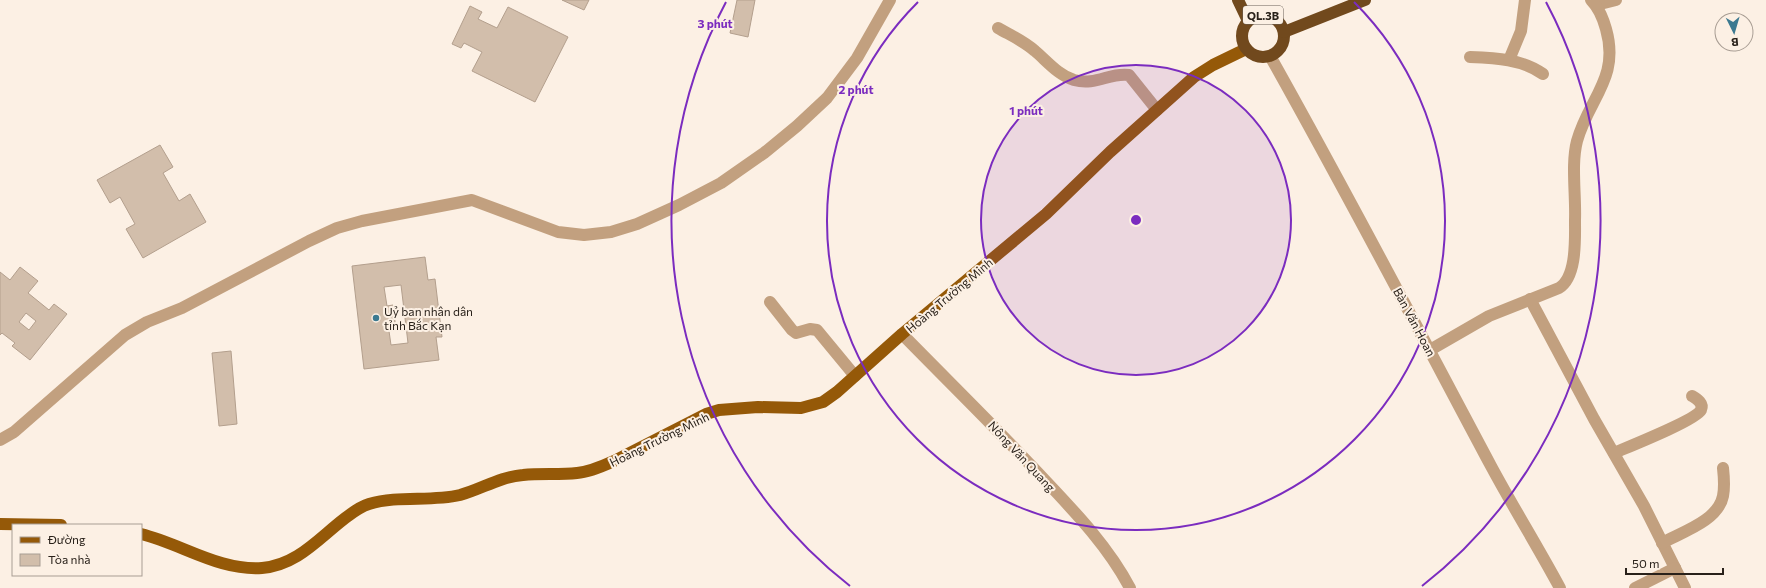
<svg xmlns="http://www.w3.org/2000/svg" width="1766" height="588" font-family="Commissioner,sans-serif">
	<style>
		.building { fill: #d2beab; stroke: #b39f8d; fill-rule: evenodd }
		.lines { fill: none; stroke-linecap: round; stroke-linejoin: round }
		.minor { stroke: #c2a07f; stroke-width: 12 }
		.major { stroke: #955908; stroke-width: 12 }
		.highway { stroke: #71491d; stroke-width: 12 }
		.ring { fill: none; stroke: #7b2cbf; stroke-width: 2 }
		.poi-dot { fill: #3c7990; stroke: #fcf0e4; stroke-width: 1.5 }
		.labels { text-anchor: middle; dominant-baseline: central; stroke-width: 4; stroke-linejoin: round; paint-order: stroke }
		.shield { fill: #fcf0e4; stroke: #685f57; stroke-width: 1 }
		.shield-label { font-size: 11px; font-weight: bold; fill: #29211a }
		.street-label { font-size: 12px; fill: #29211a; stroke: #fcf0e4 }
		.poi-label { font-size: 12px; fill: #29211a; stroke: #fcf0e4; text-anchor: start }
		.centre { fill: #7b2cbf; stroke: #fcf0e4; stroke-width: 2 }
		.ring-label { font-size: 12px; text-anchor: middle; font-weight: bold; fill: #7b2cbf; stroke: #fcf0e4; stroke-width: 4; stroke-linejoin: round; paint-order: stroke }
	</style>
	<rect width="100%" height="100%" fill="#fcf0e4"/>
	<!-- building -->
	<g class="building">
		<path d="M 562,0 L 589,0 L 584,10 Z"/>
		<path d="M 737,0 L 755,0 L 748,37 L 730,33 Z"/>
		<path d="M 470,6 L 482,12 L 478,19 L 497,28 L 508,7 L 568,37 L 535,102 L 472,71 L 482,52 L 464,43 L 461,48 L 452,44 Z"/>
		<path d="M 160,145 L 173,167 L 163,173 L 179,201 L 190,194 L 206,222 L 143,258 L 126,229 L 135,224 L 120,197 L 110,203 L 97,180 Z"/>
		<path d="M 425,257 L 428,280 L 435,279 L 442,337 L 436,337 L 439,360 L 364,369 L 352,266 ZM 401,285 L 408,343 L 391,345 L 389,331 L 396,330 L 393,305 L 387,306 L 384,287 Z"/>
		<path d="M 20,267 L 38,281 L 28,293 L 49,310 L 54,304 L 67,314 L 30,360 L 12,346 L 15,343 L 2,333 L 0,335 L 0,272 L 10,280 ZM 26,313 L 36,321 L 29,330 L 19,322 Z"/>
		<path d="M 231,351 L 237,424 L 219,426 L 212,353 Z"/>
	</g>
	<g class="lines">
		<!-- minor -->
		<g class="minor">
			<path d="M 1596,5 L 1616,0"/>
			<path d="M 998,28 C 1010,35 1024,41 1035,51 C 1047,61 1058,75 1074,80 C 1096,86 1110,72 1129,75 L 1157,110"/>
			<path d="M 1270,56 C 1346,191 1418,329 1491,466 C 1513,507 1538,547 1560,588"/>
			<path d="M 1470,57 C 1496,58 1522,59 1543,74"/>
			<path d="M 1509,60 L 1521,31 L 1525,0"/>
			<path d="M 1530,299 L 1594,419 L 1644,506 L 1685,588"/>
			<path d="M 770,302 L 792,330 L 796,333 L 810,329 L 817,330 L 855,376"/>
			<path d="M 902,334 C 949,382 996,428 1042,477 C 1074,511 1108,546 1130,588"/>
			<path d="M 1430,350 L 1489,316 L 1559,288 C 1577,277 1575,239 1575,220 C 1576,195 1571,164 1577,141 C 1589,98 1620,78 1606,29 C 1603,18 1599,8 1591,0"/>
			<path d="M 0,440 L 14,432 L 125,335 L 147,322 L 182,308 L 309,241 L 337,228 L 362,221 L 472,200 L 558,232 L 584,235 L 611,232 L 637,224 L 679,205 L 721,183 L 764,153 L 797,126 L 827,98 L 857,58 L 890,0"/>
			<path d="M 1614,453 C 1628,447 1696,420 1701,410 C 1704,403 1697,399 1692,396"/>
			<path d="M 1662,543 C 1682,532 1718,521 1723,496 C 1725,486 1724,477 1723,468"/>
			<path d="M 1635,588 L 1675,568"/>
		</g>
		<!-- major -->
		<g class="major">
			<path d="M 0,524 L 61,525"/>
			<path d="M 141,534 C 182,544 219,571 262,568 C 297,565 318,539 344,519 C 352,513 359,507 369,504 C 399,495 430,502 460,495 C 482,489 499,477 523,475 C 541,473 559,475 577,473 C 590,472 603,466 614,461 L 706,414 L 719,410 L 758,407 L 801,408 L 823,402 L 837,392 L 902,334 L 1046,214 L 1110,152 L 1194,77 L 1213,65 L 1246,49"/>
		</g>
		<!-- highway -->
		<g class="highway">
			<path d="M 1238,0 L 1248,21"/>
			<circle cx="1263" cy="36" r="21"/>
			<path d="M 1284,32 L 1365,0"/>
		</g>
	</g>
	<!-- distance rings -->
	<circle cx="1136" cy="220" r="155" fill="#7b2cbf" fill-opacity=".12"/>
	<g class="ring">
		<circle cx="1136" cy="220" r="155"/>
		<path d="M1354 2A309 309 0 1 1 918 2"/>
		<path d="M850 586A464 464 0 0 1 726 2M1546 2A464 464 0 0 1 1422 586"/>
	</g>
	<!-- markers -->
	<circle class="poi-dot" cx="376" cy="318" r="4"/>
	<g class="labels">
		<!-- shield labels -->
		<rect class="shield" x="1243" y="6" width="40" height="18" rx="3"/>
		<g class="shield-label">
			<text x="1263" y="15">QL.3B</text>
		</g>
		<!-- street labels -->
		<g class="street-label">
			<text transform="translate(949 295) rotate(-40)">Hoàng Trường Minh</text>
			<text transform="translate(1415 322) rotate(62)">Bàn Văn Hoan</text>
			<text transform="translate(659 439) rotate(-26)">Hoàng Trường Minh</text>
			<text transform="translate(1022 456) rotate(47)">Nông Văn Quang</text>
		</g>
		<!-- poi labels -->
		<g class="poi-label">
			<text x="384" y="311">Uỷ ban nhân dân<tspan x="384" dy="14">tỉnh Bắc Kạn</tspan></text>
		</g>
	</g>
	<circle cx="1136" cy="220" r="6" class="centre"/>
	<g class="ring-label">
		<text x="715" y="28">3 phút</text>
		<text x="856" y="94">2 phút</text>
		<text x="1026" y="115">1 phút</text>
	</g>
	<!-- legend -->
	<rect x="12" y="524" width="130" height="52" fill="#fcf0e4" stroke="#a89d93"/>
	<rect x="20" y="537" width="20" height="6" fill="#955908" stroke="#a89d93"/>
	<text x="48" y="544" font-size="12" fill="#29211a">Đường</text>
	<rect x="20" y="554" width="20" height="12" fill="#d2beab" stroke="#a89d93"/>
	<text x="48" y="564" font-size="12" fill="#29211a">Tòa nhà</text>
	<!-- north arrow -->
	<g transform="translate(1734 32) rotate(175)"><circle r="19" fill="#fcf0e4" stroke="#a89d93"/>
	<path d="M0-3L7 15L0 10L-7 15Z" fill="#3c7990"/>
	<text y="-6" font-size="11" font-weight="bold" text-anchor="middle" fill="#29211a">B</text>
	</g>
	<!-- scale -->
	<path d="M1626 568v6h97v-6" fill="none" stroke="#29211a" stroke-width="2"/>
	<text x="1632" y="568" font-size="12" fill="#29211a" stroke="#fcf0e4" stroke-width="3" paint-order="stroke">50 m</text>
</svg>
